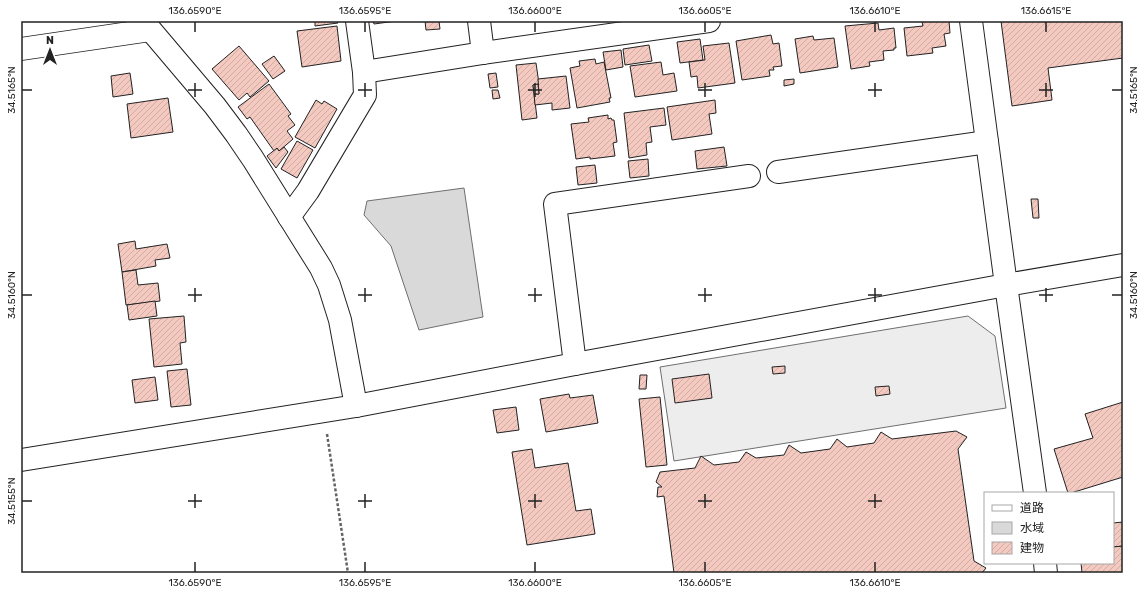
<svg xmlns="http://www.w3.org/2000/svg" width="1144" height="594" font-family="Rubik,'Noto Sans JP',sans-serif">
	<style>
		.parking { fill: #ededed; stroke: #6f6f6f }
		.water { fill: #d9d9d9; stroke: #6f6f6f }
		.building { fill: url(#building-hatch); stroke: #222 }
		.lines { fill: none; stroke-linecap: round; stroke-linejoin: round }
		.street-casing { stroke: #222; stroke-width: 24 }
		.secondary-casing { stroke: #222; stroke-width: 24 }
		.path { stroke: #646464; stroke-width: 2.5; stroke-dasharray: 3 2; stroke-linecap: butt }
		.street { stroke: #fff; stroke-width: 22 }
		.secondary { stroke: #fff; stroke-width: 22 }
		.ticks { fill: none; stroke: #222; stroke-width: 1.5 }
		.neatline { fill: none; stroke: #222; stroke-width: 1.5 }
		.ticks-label { font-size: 10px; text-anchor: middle; fill: #222 }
	</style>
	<defs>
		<pattern id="building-hatch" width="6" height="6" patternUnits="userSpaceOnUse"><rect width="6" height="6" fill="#f3c9c0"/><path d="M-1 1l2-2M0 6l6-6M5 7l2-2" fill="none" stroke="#d0aca5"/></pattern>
	</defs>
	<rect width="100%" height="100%" fill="#fff"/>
	<!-- parking -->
	<path class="parking" d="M 968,316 L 995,336 L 1006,408 L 674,461 L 660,367 Z"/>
	<!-- water -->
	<path class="water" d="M 464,188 L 483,317 L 419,330 L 391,246 L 364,215 L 367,201 Z"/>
	<!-- building -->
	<g class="building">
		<path d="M 315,21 L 337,21 L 338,23 L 315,26 Z"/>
		<path d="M 373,21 L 396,21 L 374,24 Z"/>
		<path d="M 425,21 L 439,21 L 440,29 L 426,30 Z"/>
		<path d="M 928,21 L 949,21 L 950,33 L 944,34 L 946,46 L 932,48 L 933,53 L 907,56 L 904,28 L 923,26 L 922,22 Z"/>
		<path d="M 1001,21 L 1123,21 L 1123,58 L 1048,68 L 1052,100 L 1012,106 Z"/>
		<path d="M 878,23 L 879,30 L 894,28 L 896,48 L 894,48 L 894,50 L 883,51 L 884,60 L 869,62 L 870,66 L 851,69 L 845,26 Z"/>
		<path d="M 337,26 L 341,61 L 302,67 L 297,31 Z"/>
		<path d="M 771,35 L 773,44 L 779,43 L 782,66 L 773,67 L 774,70 L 769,70 L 770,76 L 742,80 L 736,41 Z"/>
		<path d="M 813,36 L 814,40 L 834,38 L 838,67 L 800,73 L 795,39 Z"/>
		<path d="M 700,39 L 703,60 L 680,63 L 677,42 Z"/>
		<path d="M 729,43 L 735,83 L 698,88 L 697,76 L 691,77 L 689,62 L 705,60 L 703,46 Z"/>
		<path d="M 649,45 L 652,61 L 625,65 L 623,49 Z"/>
		<path d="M 239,46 L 269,81 L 250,97 L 247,93 L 239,100 L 212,69 Z"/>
		<path d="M 621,50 L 623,67 L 606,70 L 603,52 Z"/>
		<path d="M 274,56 L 285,71 L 273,79 L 262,64 Z"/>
		<path d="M 595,59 L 596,64 L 604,62 L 611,98 L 609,98 L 610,102 L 577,108 L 570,68 L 580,66 L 579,61 Z"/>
		<path d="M 661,62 L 663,75 L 674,73 L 677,91 L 635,97 L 630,66 Z"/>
		<path d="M 536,63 L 539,84 L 533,85 L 537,118 L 522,120 L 516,65 Z"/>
		<path d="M 130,73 L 133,94 L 113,97 L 111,76 Z"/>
		<path d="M 496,73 L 498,87 L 490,88 L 488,74 Z"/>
		<path d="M 566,76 L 570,108 L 552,110 L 552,103 L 535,105 L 534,94 L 539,94 L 538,79 Z"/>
		<path d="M 794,79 L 794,84 L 784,86 L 784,80 Z"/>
		<path d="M 269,84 L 291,114 L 288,116 L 295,125 L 287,131 L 293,139 L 279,151 L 277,148 L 274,151 L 250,117 L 247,119 L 238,107 Z"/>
		<path d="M 538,84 L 539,94 L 534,94 L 533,85 Z"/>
		<path d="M 492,90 L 498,90 L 500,98 L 493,99 Z"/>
		<path d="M 168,98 L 173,132 L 131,138 L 127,104 Z"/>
		<path d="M 316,100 L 322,104 L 324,101 L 337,109 L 315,148 L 295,137 Z"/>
		<path d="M 715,100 L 716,113 L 709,114 L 712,134 L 672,140 L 667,107 Z"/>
		<path d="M 664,108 L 666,125 L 650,127 L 652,142 L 646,143 L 647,155 L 629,158 L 624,113 Z"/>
		<path d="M 608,115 L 608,119 L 611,118 L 612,120 L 614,120 L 617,142 L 613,143 L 615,156 L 590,159 L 590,157 L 576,159 L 571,124 L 589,122 L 588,118 Z"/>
		<path d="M 297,141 L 313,150 L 297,178 L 281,169 Z"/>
		<path d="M 284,147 L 288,152 L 276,168 L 267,156 L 277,148 L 279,151 Z"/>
		<path d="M 724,147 L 727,166 L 697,169 L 695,151 Z"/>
		<path d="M 648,159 L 649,176 L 630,178 L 628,161 Z"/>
		<path d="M 595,165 L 597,183 L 578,185 L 576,167 Z"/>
		<path d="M 1031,199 L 1038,199 L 1039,218 L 1033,218 Z"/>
		<path d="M 135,241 L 136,249 L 167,244 L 170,258 L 155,260 L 156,266 L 122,272 L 118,244 Z"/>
		<path d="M 136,270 L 138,285 L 158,283 L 160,301 L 126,305 L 122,272 Z"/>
		<path d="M 155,301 L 157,316 L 129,320 L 127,305 Z"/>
		<path d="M 184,316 L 186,342 L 180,343 L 182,364 L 154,367 L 149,319 Z"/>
		<path d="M 785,366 L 785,373 L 773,374 L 772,367 Z"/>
		<path d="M 187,369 L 191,405 L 171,407 L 167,371 Z"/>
		<path d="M 709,374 L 712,398 L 675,403 L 672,379 Z"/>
		<path d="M 640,375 L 647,375 L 646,389 L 639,389 Z"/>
		<path d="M 155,377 L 158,400 L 135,403 L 132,380 Z"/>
		<path d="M 889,386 L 890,394 L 876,396 L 875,387 Z"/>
		<path d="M 569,394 L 570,398 L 593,395 L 598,423 L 546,432 L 540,399 Z"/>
		<path d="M 660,397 L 667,465 L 646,467 L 639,399 Z"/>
		<path d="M 1123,402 L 1123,477 L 1071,493 L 1068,493 L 1054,449 L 1093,438 L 1085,414 Z"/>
		<path d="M 516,407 L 519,430 L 497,433 L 493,410 Z"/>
		<path d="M 956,431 L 967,437 L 958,449 L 974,561 L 986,568 L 982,573 L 674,573 L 664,496 L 657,497 L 658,487 L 662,487 L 656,482 L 660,472 L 695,468 L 701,456 L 714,465 L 739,462 L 746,452 L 756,458 L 784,455 L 789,445 L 801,453 L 830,449 L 837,439 L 847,447 L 874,443 L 881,432 L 892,439 Z"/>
		<path d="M 532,449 L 535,468 L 568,463 L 576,511 L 591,509 L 595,534 L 527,545 L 512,452 Z"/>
		<path d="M 1123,522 L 1123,546 L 1113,547 L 1113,523 Z"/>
		<path d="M 1123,546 L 1123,573 L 1082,573 L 1081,563 L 1113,563 L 1113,547 Z"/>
	</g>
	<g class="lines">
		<!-- street casing -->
		<g class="street-casing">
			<g id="street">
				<path d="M 479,21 L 483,53"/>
				<path d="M 971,21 L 1006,285"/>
				<path d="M 21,49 L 150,30"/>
				<path d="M 364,72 L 483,53 L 709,21"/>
				<path d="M 778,172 L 987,142"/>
				<path d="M 289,217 L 308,191 L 365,95 L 364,72 L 357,21"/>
				<path d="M 575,364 L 555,204 L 749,176"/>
			</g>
		</g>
		<!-- secondary casing -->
		<g class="secondary-casing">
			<g id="secondary">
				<path d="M 143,21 L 215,106 L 236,134 L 253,159 L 321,268 L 329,285 L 340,320 L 356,406"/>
				<path d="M 1006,285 L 1035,493"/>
				<path d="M 21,460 L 356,406 L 575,364 L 1006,285 L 1123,265"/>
				<path d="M 1045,563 L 1046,573"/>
			</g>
		</g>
		<!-- path -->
		<path class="path" d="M 327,434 L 348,573"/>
		<!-- street -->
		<use href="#street" class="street"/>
		<!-- secondary -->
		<use href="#secondary" class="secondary"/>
	</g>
	<!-- ticks -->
	<path class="ticks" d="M 195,22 L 195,32M 365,22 L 365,32M 535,22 L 535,32M 705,22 L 705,32M 875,22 L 875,32M 1046,22 L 1046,32M 195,83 L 195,97M 365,83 L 365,97M 535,83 L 535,97M 705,83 L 705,97M 875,83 L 875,97M 1046,83 L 1046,97M 22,90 L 32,90M 188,90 L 202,90M 358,90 L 372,90M 528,90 L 542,90M 698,90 L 712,90M 868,90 L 882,90M 1039,90 L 1053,90M 1112,90 L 1122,90M 195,288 L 195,302M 365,288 L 365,302M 535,288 L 535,302M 705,288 L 705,302M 875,288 L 875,302M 1046,288 L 1046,302M 22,295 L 32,295M 188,295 L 202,295M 358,295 L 372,295M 528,295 L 542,295M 698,295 L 712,295M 868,295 L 882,295M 1039,295 L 1053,295M 1112,295 L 1122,295M 195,494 L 195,508M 365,494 L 365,508M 535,494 L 535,508M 705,494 L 705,508M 875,494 L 875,508M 22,501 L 32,501M 188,501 L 202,501M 358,501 L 372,501M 528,501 L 542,501M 698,501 L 712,501M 868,501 L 882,501M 195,562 L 195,572M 365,562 L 365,572M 535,562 L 535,572M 705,562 L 705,572M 875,562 L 875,572"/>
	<!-- border -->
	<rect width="1144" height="594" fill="none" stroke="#ffffff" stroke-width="44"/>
	<!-- legend -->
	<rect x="984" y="492" width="130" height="72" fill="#ffffff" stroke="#a7a7a7"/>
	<rect x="992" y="505" width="20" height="6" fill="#ffffff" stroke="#a7a7a7"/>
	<text x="1020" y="512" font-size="12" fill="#222222">道路</text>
	<rect x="992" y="522" width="20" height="12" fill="#d9d9d9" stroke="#a7a7a7"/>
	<text x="1020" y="532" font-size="12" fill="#222222">水域</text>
	<rect x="992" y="542" width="20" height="12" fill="url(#building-hatch)" stroke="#a7a7a7"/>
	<text x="1020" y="552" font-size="12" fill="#222222">建物</text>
	<!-- north arrow -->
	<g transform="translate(50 50)" stroke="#ffffff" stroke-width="3" paint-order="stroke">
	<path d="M0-3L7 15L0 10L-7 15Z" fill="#222222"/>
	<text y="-6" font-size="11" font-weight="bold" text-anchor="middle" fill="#222222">N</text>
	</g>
	<rect x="22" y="22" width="1100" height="550" class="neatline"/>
	<g class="ticks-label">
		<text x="195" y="14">136.6590°E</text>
		<text x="365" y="14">136.6595°E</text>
		<text x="535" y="14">136.6600°E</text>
		<text x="705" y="14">136.6605°E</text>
		<text x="875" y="14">136.6610°E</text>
		<text x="1046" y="14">136.6615°E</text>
		<text transform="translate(11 90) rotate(-90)" y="4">34.5165°N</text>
		<text transform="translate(1133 90) rotate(-90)" y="4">34.5165°N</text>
		<text transform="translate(11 295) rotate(-90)" y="4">34.5160°N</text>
		<text transform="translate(1133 295) rotate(-90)" y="4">34.5160°N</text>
		<text transform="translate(11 501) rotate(-90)" y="4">34.5155°N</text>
		<text x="195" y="586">136.6590°E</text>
		<text x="365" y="586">136.6595°E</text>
		<text x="535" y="586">136.6600°E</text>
		<text x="705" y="586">136.6605°E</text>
		<text x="875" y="586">136.6610°E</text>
	</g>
</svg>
